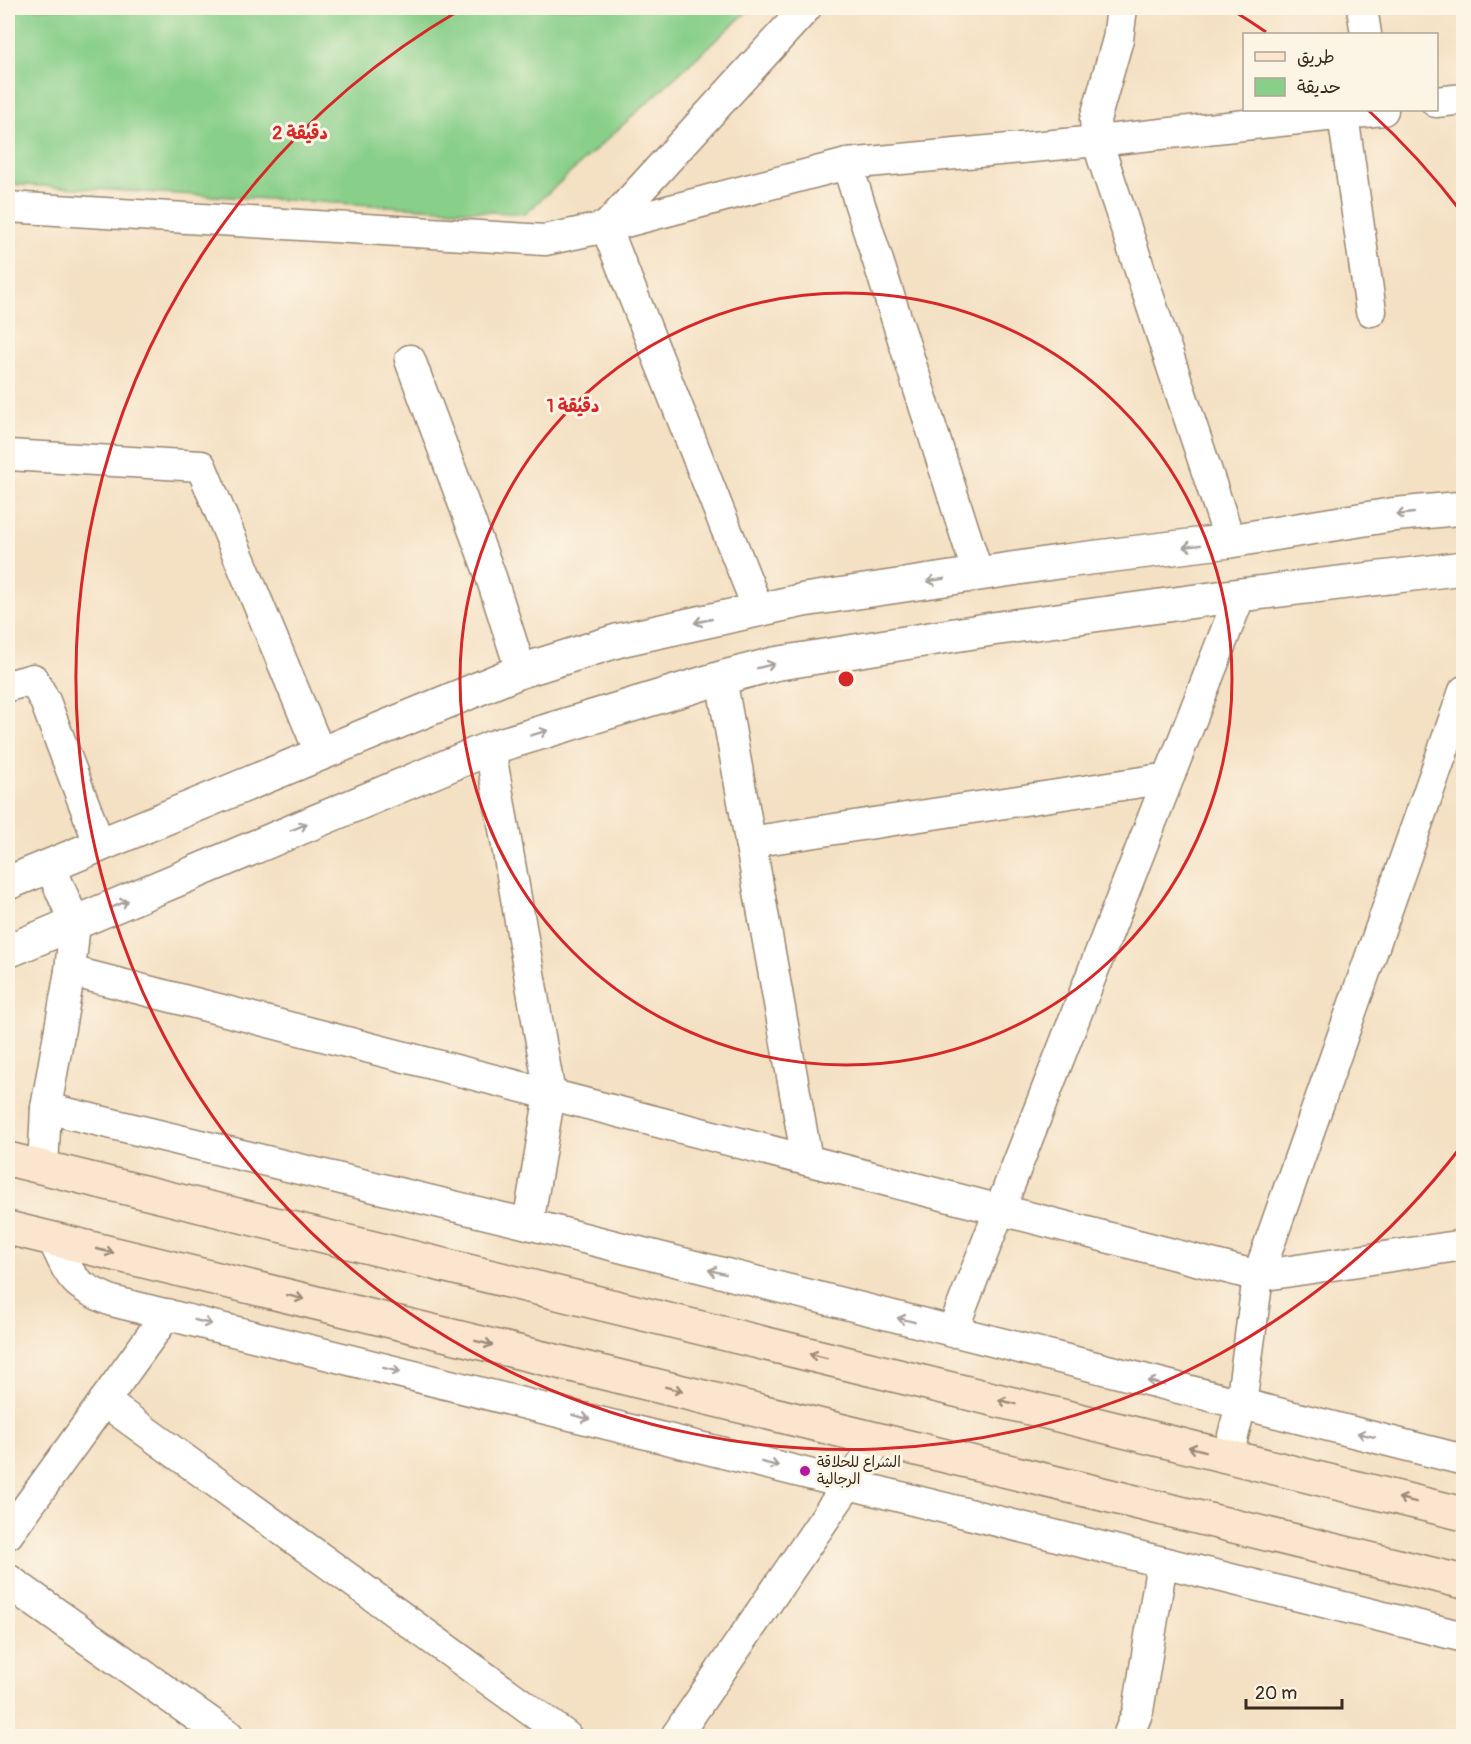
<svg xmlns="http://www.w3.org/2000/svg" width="1471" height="1744" font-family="Pangolin,'Playpen Sans Arabic',sans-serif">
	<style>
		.green { fill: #88cf89; stroke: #627c54; stroke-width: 1.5 }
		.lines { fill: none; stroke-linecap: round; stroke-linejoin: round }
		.minor-casing { stroke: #988570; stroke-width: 33 }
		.tertiary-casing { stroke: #988570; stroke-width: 36 }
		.secondary-casing { stroke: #988570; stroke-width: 36 }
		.minor { stroke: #fff; stroke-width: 30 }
		.tertiary { stroke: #fff; stroke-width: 33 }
		.secondary { stroke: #fbe5cf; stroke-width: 33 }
		.oneway { stroke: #a79f9a }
		.oneway2 { stroke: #9b8876 }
		.ring { fill: none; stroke: #d62828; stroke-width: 3 }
		.poi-dot { fill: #b5179e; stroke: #fcf5e5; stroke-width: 2 }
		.labels { text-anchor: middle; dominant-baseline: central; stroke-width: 6; stroke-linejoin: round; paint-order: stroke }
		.poi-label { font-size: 15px; fill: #3b2a1e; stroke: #fcf5e5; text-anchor: start }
		.centre { fill: #d62828; stroke: #fcf5e5; stroke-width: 3 }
		.ring-label { font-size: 18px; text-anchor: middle; font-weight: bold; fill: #d62828; stroke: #fcf5e5; stroke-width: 6; stroke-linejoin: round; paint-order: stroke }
	</style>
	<rect width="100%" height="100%" fill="#fcf5e5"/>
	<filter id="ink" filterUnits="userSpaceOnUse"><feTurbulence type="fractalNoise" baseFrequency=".0167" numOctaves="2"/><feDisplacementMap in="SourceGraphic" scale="12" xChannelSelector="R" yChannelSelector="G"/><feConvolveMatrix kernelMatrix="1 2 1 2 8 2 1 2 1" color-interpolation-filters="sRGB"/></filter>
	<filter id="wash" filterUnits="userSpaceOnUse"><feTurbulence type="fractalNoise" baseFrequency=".008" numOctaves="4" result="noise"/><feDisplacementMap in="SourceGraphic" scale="24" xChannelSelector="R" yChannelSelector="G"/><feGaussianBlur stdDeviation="1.35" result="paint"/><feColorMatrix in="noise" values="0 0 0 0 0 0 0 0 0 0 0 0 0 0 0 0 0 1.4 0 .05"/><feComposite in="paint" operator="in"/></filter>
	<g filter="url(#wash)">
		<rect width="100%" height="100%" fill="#f4e0c3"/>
		<!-- green -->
		<path class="green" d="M 8,8 L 751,8 L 525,214 L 8,184 Z"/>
	</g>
	<g filter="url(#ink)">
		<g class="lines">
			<!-- minor casing -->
			<g class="minor-casing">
				<g id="minor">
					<path d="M 1122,8 L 1118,39 L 1095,120 L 1097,141 L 1230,541"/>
					<path d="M 1362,8 L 1366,34"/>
					<path d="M 1436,102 L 1464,99"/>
					<path d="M 1343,115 L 1371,311"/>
					<path d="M 847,164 L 978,574"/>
					<path d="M 8,207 L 545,240 L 606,227 L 847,164 L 1097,141 L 1383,110"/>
					<path d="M 606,227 L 758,609"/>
					<path d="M 606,227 L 806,8"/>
					<path d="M 410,360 L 491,577 L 521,671"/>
					<path d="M 8,455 L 201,466 L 320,753"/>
					<path d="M 721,678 L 807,1160"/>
					<path d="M 8,686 L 33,679 L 45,701 L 100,846"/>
					<path d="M 490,748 L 550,1094 L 528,1224"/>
					<path d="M 750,842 L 1168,778"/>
					<path d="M 70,971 L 1258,1276 L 1464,1245"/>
					<path d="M 46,1108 L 528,1224 L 1464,1460"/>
					<path d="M 43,1167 L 46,1108 L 70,971 L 75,923 L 50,866"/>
					<path d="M 52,1238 C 71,1277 70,1284 112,1301 L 1464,1637"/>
					<path d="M 952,1332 L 1240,595"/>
					<path d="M 104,1401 L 566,1736"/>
					<path d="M 1228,1456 L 1241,1404 L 1258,1276 L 1464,691"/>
					<path d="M 8,1534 L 167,1314"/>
					<path d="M 676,1736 L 879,1439"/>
					<path d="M 1128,1736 L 1138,1711 L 1162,1562"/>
				</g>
			</g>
			<!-- tertiary casing -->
			<g class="tertiary-casing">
				<g id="tertiary">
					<path d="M 8,883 L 521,671 L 620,640 L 804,600 L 1065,561 L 1230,541 L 1390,515 L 1464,508"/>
					<path d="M 8,951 L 490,748 L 721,678 L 774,664 L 992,629 L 1240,595 L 1464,568"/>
					<path d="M 8,1581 L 227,1736"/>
				</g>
			</g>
			<!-- secondary casing -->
			<g class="secondary-casing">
				<g id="secondary">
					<path d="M 8,1159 L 1464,1514"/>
					<path d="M 8,1228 L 1464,1582"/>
				</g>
			</g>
			<!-- minor -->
			<use href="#minor" class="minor"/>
			<!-- tertiary -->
			<use href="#tertiary" class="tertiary"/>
			<!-- secondary -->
			<use href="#secondary" class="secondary"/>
		</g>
		<!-- one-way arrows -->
		<defs><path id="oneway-shaft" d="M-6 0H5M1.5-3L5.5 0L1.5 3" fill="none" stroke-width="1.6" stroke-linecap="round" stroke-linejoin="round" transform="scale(1.5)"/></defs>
		<g class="oneway">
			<use href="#oneway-shaft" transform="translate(1405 514) rotate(174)"/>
			<use href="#oneway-shaft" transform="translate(1192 546) rotate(173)"/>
			<use href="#oneway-shaft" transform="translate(936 580) rotate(171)"/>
			<use href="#oneway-shaft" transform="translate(703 621) rotate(167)"/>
			<use href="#oneway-shaft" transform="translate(766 666) rotate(-14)"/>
			<use href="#oneway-shaft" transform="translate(539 733) rotate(-17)"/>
			<use href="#oneway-shaft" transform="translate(299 827) rotate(-23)"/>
			<use href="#oneway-shaft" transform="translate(120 904) rotate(-23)"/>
			<use href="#oneway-shaft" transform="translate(717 1272) rotate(-166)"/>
			<use href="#oneway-shaft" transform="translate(906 1320) rotate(-166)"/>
			<use href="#oneway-shaft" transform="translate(203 1322) rotate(14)"/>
			<use href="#oneway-shaft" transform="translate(392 1370) rotate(14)"/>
			<use href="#oneway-shaft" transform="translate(1156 1383) rotate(-166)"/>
			<use href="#oneway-shaft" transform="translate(581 1417) rotate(14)"/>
			<use href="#oneway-shaft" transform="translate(1366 1435) rotate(-166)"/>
			<use href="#oneway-shaft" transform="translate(770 1464) rotate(14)"/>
		</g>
		<g class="oneway2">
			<use href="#oneway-shaft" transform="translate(105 1251) rotate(14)"/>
			<use href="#oneway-shaft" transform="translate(295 1297) rotate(14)"/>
			<use href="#oneway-shaft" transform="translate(484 1343) rotate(14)"/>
			<use href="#oneway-shaft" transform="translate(818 1356) rotate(-166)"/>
			<use href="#oneway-shaft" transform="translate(674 1389) rotate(14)"/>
			<use href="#oneway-shaft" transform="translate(1007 1402) rotate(-166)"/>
			<use href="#oneway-shaft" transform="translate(1197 1449) rotate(-166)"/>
			<use href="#oneway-shaft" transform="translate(1407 1500) rotate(-166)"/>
		</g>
	</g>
	<!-- distance rings -->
	<g class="ring">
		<circle cx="846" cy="679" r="386"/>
		<path d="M1463 1144A772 772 0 1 1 460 10M1232 10A772 772 0 0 1 1266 32M1368 110A772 772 0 0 1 1463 214"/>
	</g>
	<!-- markers -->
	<circle class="poi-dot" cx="805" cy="1471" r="6"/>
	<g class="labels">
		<!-- poi labels -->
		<g class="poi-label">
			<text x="817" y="1462">الشراع للحلاقة<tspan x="817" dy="17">الرجالية</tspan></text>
		</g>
	</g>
	<circle cx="846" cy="679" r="9" class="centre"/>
	<g class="ring-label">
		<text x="300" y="139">2 دقيقة</text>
		<text x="573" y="412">1 دقيقة</text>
	</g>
	<!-- margin -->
	<rect width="1471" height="1744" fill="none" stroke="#fcf5e5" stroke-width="30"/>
	<!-- legend -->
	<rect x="1243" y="33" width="195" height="78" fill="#fcf5e5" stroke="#afa495" stroke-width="1.5"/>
	<rect x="1255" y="52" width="30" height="9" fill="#fbe5cf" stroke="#afa495" stroke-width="1.5"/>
	<text x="1297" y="63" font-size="18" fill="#3b2a1e">طريق</text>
	<rect x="1255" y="78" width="30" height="18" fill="#88cf89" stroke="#afa495" stroke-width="1.5"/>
	<text x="1297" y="93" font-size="18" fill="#3b2a1e">حديقة</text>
	<!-- scale -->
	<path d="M1246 1699v9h96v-9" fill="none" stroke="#3b2a1e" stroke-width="3"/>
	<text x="1255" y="1699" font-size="18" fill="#3b2a1e" stroke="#fcf5e5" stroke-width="4.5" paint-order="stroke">20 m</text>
</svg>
